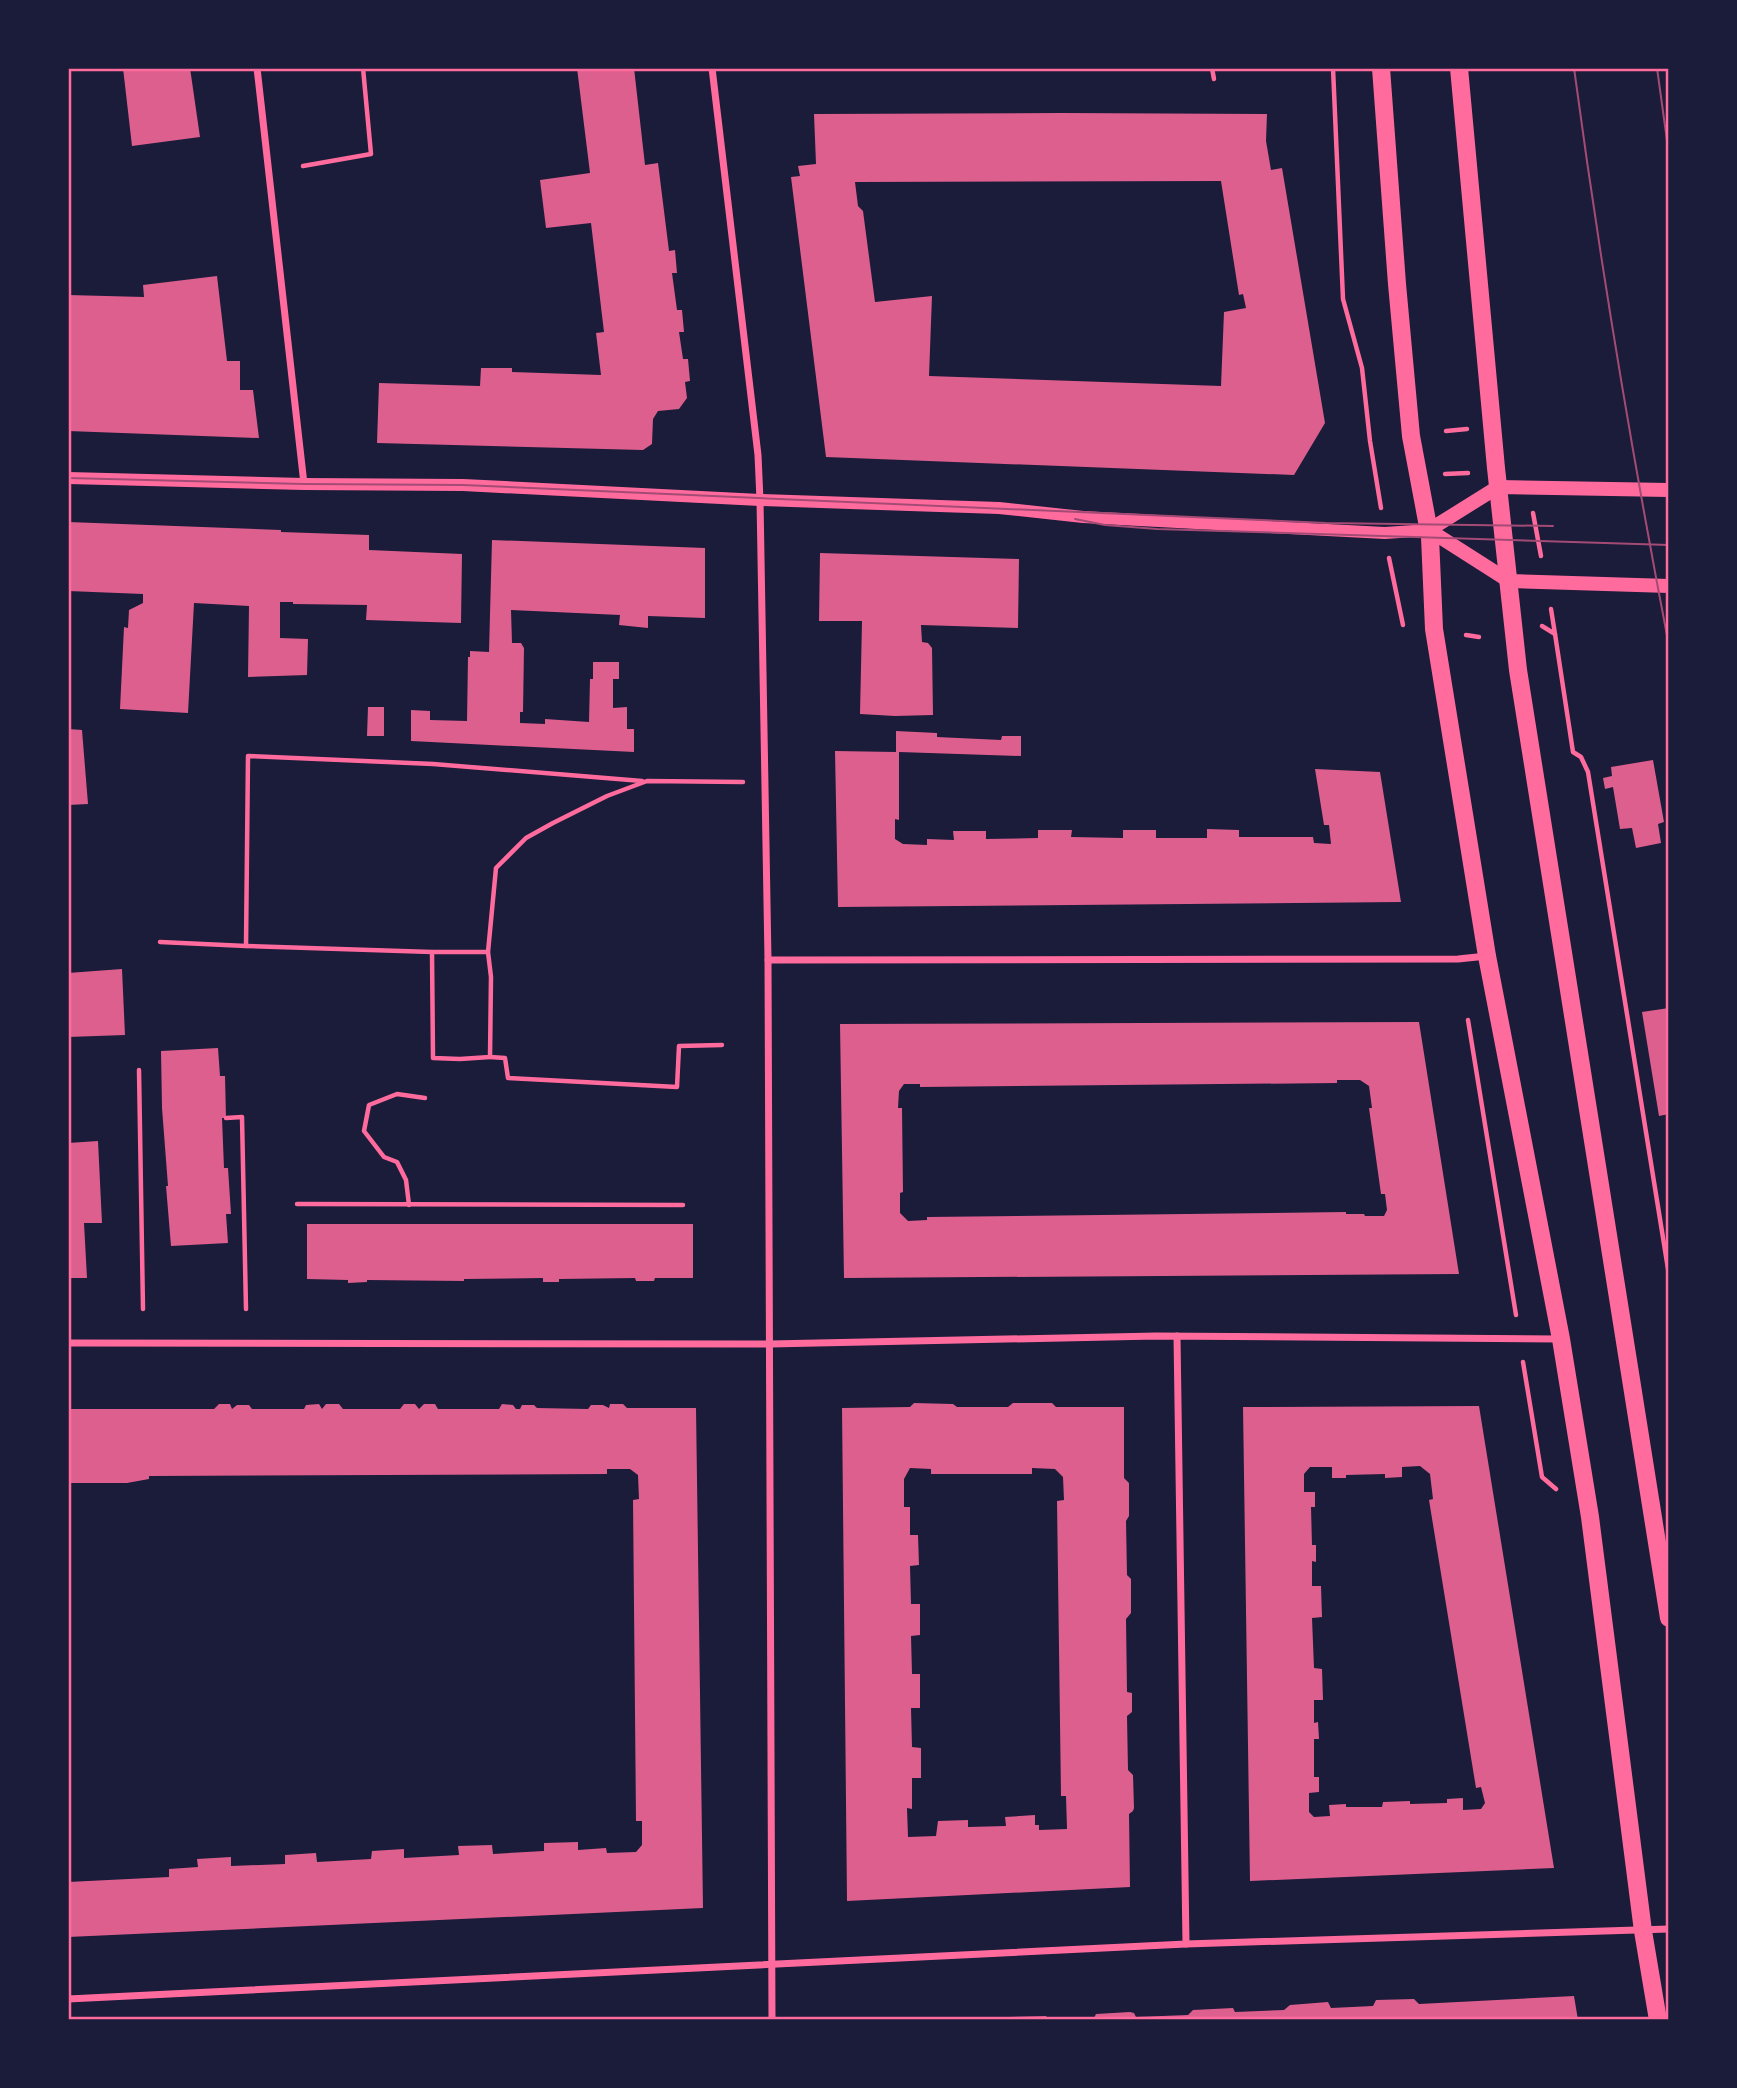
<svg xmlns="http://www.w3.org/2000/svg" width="1737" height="2088" font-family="Raleway,sans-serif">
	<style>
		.building { fill: #dd5f8e; fill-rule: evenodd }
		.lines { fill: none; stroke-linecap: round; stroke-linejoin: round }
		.path { stroke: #ff6b9d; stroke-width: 4.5 }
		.minor { stroke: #ff6b9d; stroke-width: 7 }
		.tertiary { stroke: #ff6b9d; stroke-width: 12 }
		.secondary { stroke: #ff6b9d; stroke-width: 14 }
		.primary { stroke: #ff6b9d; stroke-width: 18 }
		.tram { stroke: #a44b75; stroke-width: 2 }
		.neatline { fill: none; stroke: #ff6b9d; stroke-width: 2.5 }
	</style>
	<rect width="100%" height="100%" fill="#1b1b3a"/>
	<!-- building -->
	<g class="building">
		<path d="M 123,68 L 190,68 L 200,137 L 132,146 Z"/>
		<path d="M 577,68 L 634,68 L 645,165 L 658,163 L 669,251 L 675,250 L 677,273 L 672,273 L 677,310 L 682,310 L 684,332 L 679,332 L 683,359 L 688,359 L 690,381 L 685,382 L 687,398 L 679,409 L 658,411 L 653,419 L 652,444 L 643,450 L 377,443 L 379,383 L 480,386 L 481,368 L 512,368 L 512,372 L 601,375 L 596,333 L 604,332 L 591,223 L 546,228 L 540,180 L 590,173 Z"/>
		<path d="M 1061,113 L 1267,114 L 1266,141 L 1271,170 L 1282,168 L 1325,423 L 1294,475 L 826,457 L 791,177 L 800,176 L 798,166 L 816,164 L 814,114 ZM 1221,181 L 1239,295 L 1243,294 L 1246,308 L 1224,312 L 1221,386 L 929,376 L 932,296 L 875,302 L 863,211 L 858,206 L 855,182 Z"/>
		<path d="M 217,276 L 227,361 L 240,361 L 240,390 L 253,390 L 259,438 L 68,431 L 68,295 L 144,297 L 143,285 Z"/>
		<path d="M 68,522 L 281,530 L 281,532 L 369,535 L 369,550 L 462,554 L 461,623 L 366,620 L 367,605 L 293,604 L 293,602 L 280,602 L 280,638 L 308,639 L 307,675 L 248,677 L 249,606 L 194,603 L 188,713 L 120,709 L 124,627 L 128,628 L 129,610 L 143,603 L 143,594 L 68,591 Z"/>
		<path d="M 492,540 L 705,548 L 705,618 L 648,616 L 648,628 L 619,625 L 620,615 L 511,610 L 512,643 L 521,643 L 524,648 L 523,712 L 520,712 L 520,723 L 545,724 L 545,719 L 589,722 L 590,679 L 593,679 L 593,662 L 619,662 L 619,679 L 613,679 L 613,708 L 627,707 L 627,729 L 634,729 L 634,752 L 411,741 L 411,710 L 430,711 L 430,720 L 467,721 L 468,657 L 470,657 L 470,651 L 489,652 Z"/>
		<path d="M 820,553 L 1019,559 L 1018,628 L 921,625 L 922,642 L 928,643 L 932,648 L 933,715 L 895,716 L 860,714 L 862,621 L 819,621 Z"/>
		<path d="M 368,707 L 384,707 L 384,736 L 367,736 Z"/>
		<path d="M 68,729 L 82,730 L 88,804 L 68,805 Z"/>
		<path d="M 896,731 L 937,733 L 937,737 L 1001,740 L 1002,736 L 1021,736 L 1021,756 L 899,752 L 899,820 L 895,819 L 895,839 L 903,844 L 927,845 L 927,839 L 954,840 L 953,831 L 986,831 L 986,839 L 1038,838 L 1038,830 L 1072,830 L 1071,837 L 1123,838 L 1123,830 L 1156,830 L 1156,838 L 1207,838 L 1207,829 L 1239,830 L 1239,837 L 1313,837 L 1314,843 L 1331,844 L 1329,825 L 1324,825 L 1315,769 L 1380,772 L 1401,902 L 838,907 L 835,751 L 896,752 Z"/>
		<path d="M 1653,760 L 1664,822 L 1658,824 L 1661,843 L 1636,848 L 1632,828 L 1620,829 L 1613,787 L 1605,789 L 1603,778 L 1612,776 L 1611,767 Z"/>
		<path d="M 122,969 L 125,1035 L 68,1037 L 68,973 Z"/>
		<path d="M 1669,1008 L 1669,1114 L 1659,1116 L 1642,1012 Z"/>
		<path d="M 1419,1022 L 1459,1274 L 844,1278 L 840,1024 ZM 1337,1080 L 1360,1080 L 1369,1086 L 1372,1108 L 1369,1108 L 1381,1194 L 1385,1194 L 1387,1210 L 1384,1216 L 1365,1216 L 1364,1214 L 1346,1214 L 1346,1212 L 927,1217 L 927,1220 L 908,1221 L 900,1213 L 900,1193 L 903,1192 L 902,1108 L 898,1108 L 899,1091 L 904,1084 L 920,1084 L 920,1087 L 1337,1083 Z"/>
		<path d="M 218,1048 L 220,1076 L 225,1076 L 226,1118 L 222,1118 L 224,1168 L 228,1168 L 231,1214 L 226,1214 L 228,1243 L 171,1246 L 166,1186 L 168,1186 L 162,1108 L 161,1051 Z"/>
		<path d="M 98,1141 L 102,1223 L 84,1223 L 87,1278 L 68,1278 L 68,1143 Z"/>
		<path d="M 307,1224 L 693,1224 L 693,1278 L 655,1278 L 654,1281 L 636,1281 L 635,1278 L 559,1279 L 559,1282 L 543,1282 L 543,1278 L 464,1279 L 464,1281 L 367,1280 L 367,1282 L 348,1283 L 348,1280 L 307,1279 Z"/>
		<path d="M 914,1403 L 953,1404 L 957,1407 L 1008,1407 L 1013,1403 L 1052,1403 L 1056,1407 L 1124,1407 L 1124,1478 L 1129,1483 L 1129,1516 L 1126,1521 L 1127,1575 L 1131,1579 L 1131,1613 L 1126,1619 L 1127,1692 L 1132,1693 L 1132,1712 L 1127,1716 L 1128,1770 L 1133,1775 L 1134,1808 L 1133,1811 L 1129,1814 L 1130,1887 L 847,1901 L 842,1408 L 910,1407 ZM 910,1468 L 931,1469 L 931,1474 L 1032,1474 L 1032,1468 L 1055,1469 L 1063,1477 L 1064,1500 L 1057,1501 L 1061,1796 L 1066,1796 L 1067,1829 L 1039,1830 L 1039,1825 L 1035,1825 L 1035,1815 L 1005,1817 L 1006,1826 L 968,1827 L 968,1820 L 938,1821 L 936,1836 L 908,1837 L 907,1808 L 912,1809 L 912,1778 L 921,1778 L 921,1748 L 912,1747 L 911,1708 L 920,1708 L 920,1674 L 912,1674 L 911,1636 L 920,1635 L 920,1604 L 911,1604 L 910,1566 L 919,1565 L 918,1535 L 910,1535 L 910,1507 L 904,1507 L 904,1479 Z"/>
		<path d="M 219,1404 L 230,1404 L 232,1409 L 237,1405 L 249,1405 L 252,1409 L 304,1409 L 306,1405 L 319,1404 L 322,1409 L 326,1404 L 339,1404 L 343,1409 L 400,1409 L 404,1404 L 415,1404 L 419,1409 L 424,1404 L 435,1404 L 438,1409 L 499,1409 L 502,1404 L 513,1405 L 516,1409 L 520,1409 L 522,1405 L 534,1405 L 537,1408 L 588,1409 L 591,1405 L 603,1405 L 609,1408 L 610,1404 L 623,1404 L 627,1408 L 696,1408 L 703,1908 L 68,1937 L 68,1882 L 169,1877 L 169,1869 L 198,1867 L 197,1859 L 231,1857 L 231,1866 L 285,1864 L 285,1855 L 316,1853 L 317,1862 L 371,1859 L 372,1851 L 404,1849 L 404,1858 L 459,1855 L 458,1846 L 492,1845 L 493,1854 L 544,1851 L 544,1843 L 578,1842 L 578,1850 L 606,1848 L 607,1853 L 636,1852 L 642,1845 L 642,1821 L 636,1821 L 633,1500 L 639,1499 L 638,1475 L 630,1469 L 607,1469 L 607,1474 L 149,1476 L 149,1479 L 127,1483 L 68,1483 L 68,1409 L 214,1409 Z"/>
		<path d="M 1479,1406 L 1554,1868 L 1250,1881 L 1243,1407 ZM 1420,1466 L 1430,1474 L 1433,1499 L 1429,1500 L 1476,1788 L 1481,1787 L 1485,1803 L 1481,1809 L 1463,1810 L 1463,1798 L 1447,1799 L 1447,1803 L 1410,1804 L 1410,1801 L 1383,1802 L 1382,1807 L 1346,1807 L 1346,1804 L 1329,1805 L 1330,1816 L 1314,1817 L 1309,1812 L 1309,1793 L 1319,1792 L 1319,1777 L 1314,1777 L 1314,1739 L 1319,1739 L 1318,1722 L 1314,1723 L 1314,1700 L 1323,1700 L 1322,1669 L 1314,1668 L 1312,1618 L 1322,1617 L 1321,1586 L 1312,1586 L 1312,1561 L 1316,1562 L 1316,1545 L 1312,1545 L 1311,1507 L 1315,1507 L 1315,1492 L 1304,1492 L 1304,1474 L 1310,1467 L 1332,1467 L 1332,1478 L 1346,1478 L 1346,1475 L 1385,1474 L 1385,1478 L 1402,1477 L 1402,1467 Z"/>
		<path d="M 1574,1996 L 1578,2020 L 1093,2020 L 1096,2014 L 1130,2012 L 1134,2013 L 1136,2017 L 1188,2015 L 1193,2010 L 1233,2008 L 1235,2012 L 1284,2010 L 1290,2005 L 1328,2002 L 1331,2008 L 1373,2006 L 1376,2000 L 1414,1999 L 1419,2004 Z"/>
		<path d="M 1046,2016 L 1049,2020 L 1006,2020 L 1009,2017 Z"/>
	</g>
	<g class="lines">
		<!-- path -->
		<g class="path">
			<path d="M 1212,68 L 1214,79"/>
			<path d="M 1333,68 L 1343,299 L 1362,368 L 1370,441 L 1381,508"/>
			<path d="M 303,166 L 371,154 L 363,68"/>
			<path d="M 1446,431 L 1467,429"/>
			<path d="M 1445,474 L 1468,473"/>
			<path d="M 1533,513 L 1541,556"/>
			<path d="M 1389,558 L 1403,625"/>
			<path d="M 1542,626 L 1555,634 L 1551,609"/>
			<path d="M 1555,634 L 1573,752 L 1581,757 L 1588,772 L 1669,1275"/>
			<path d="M 1466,635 L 1479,637"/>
			<path d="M 160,942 L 246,946 L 248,756 L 433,764 L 642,781"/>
			<path d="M 246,946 L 432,952"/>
			<path d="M 488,952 L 491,977 L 490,1057 L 460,1059 L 433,1058 L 432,952 L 488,952 L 496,868 L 526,838 L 553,823 L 607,796 L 647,781 L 743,782"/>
			<path d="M 1468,1020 L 1516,1315"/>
			<path d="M 490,1057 L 505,1058 L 508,1078 L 677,1087 L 679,1046 L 722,1045"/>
			<path d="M 139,1070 L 143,1309"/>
			<path d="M 226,1118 L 242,1117 L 246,1309"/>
			<path d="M 297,1204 L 683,1205"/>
			<path d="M 409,1205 L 406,1180 L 397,1162 L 384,1157 L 364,1131 L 369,1105 L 397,1094 L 425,1098"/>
			<path d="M 1523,1362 L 1542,1477 L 1556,1489"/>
		</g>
		<!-- minor -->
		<g class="minor">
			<path d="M 257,68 L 304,484"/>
			<path d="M 712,68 L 758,455 L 760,500 L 768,960 L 772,2020"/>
			<path d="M 768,960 L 1458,959 L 1487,956"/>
			<path d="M 1177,1336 L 1186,1944"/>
			<path d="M 68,1343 L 770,1344 L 1156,1336 L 1560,1339"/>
			<path d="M 68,1999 L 1186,1944 L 1669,1929"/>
		</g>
		<!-- tertiary -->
		<path class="tertiary" d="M 68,478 L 304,484 L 463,485 L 760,500 L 999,508 L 1083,517 L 1385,533 L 1429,530"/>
		<!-- secondary -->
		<path class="secondary" d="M 1669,490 L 1498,487 L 1429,530 L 1509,581 L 1669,586"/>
		<!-- primary -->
		<g class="primary">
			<path d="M 1381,68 L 1397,284 L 1411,436 L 1430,537 L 1434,629 L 1487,956 L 1561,1339 L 1590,1517 L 1643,1931 L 1658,2020"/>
			<path d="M 1459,68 L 1496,468 L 1518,670 L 1669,1618"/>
		</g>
		<!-- tram -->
		<g class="tram">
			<path d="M 1574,68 C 1600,262 1632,454 1669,646"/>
			<path d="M 1657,68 L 1669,155"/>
			<path d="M 68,478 L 304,484 L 463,485 L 1326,523 L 1553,526"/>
			<path d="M 1075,519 L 1105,525 L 1157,529 L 1669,545"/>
		</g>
	</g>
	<!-- border -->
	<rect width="1737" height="2088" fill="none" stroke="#1b1b3a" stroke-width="140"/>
	<rect x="70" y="70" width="1597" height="1948" class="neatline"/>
</svg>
